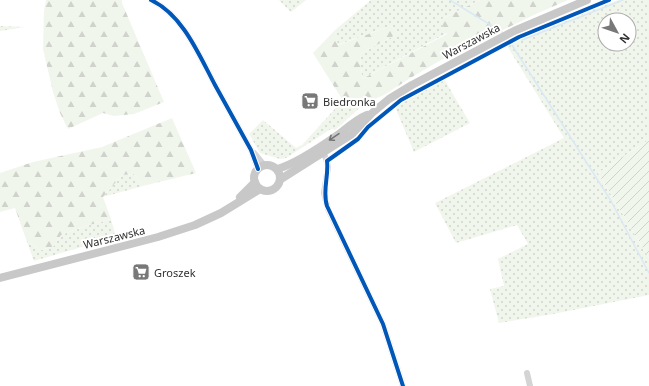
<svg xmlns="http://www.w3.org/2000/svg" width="649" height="386" font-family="'Noto Sans',sans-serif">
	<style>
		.grass { fill: url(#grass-dots); fill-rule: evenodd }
		.forest { fill: url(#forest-firs) }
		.garden { fill: url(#garden-furrows) }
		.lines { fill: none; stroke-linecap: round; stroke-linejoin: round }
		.stream { stroke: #dae9f3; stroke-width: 1.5 }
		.minor { stroke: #d4d4d4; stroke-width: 6 }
		.major { stroke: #c8c8c8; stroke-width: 8 }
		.cycleway-casing { stroke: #fff; stroke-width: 6 }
		.cycleway { stroke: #0057b8; stroke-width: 4 }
		.oneway { stroke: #747474 }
		.labels { text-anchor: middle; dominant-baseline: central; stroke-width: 4; stroke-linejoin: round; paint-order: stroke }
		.street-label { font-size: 11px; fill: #303030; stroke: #fff }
		.poi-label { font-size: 11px; fill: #303030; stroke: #fff; text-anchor: start }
	</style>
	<defs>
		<pattern id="grass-dots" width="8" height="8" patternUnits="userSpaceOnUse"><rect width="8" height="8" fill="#f1f6ed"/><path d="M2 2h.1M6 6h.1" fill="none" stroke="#cfd3cc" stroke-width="1.8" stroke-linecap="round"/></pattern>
		<pattern id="forest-firs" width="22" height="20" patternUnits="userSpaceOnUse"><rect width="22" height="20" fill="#f1f6ed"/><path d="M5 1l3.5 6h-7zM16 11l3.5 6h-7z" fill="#cfd3cc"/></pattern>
		<pattern id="garden-furrows" width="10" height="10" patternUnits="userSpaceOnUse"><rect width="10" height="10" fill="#f1f6ed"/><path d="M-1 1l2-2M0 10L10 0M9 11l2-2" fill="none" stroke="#cfd3cc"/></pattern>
	</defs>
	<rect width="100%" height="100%" fill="#fff"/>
	<!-- grass -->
	<g class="grass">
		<path d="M 279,0 L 306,0 L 291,12 Z"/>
		<path d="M 371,0 L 480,0 L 440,20 L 447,33 L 362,79 L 360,54 L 399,33 L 391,26 L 337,45 L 335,30 Z"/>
		<path d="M 618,0 L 649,0 L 649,140 L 598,173 L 649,258 L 649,295 L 553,314 L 499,323 L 490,289 L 504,286 L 498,259 L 528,244 L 517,225 L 456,243 L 435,203 L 564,138 L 507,46 L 545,28 ZM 605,20 L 629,20 L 629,44 L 605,44 Z"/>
		<path d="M 0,26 L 25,27 L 0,31 Z"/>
		<path d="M 444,79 L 470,123 L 414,152 L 395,107 Z"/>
		<path d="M 375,99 C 359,105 348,120 335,130 L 331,129 L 286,158 L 280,159 L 260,153 L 249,134 L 263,120 L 296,148 L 302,145 L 343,100 L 345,104 Z"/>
		<path d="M 134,174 L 143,186 L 103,197 L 122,175 Z"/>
		<path d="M 111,219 L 116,237 L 34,261 L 27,242 L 41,250 L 54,246 L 61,235 L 86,226 Z"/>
	</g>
	<!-- forest -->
	<g class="forest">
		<path d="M 46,0 L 122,0 L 122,3 L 164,102 L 134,114 L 114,116 L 103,113 L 68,129 L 60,113 L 53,92 L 43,49 L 44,11 Z"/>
		<path d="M 480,0 L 568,0 L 538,13 L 443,59 L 412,77 L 384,95 L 375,99 L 345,104 L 313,53 L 335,30 L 338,45 L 391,26 L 399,33 L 360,54 L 362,79 L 447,34 L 440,20 Z"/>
		<path d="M 172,118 L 196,173 L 143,186 L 134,174 L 122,175 L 103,197 L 111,219 L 86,226 L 61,235 L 54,246 L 41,250 L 27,242 L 15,208 L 0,212 L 0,173 L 33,162 L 102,147 Z"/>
	</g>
	<!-- garden -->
	<path class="garden" d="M 649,140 L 649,258 L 598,173 Z"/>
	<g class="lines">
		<!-- stream -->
		<g class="stream">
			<path d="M 450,0 L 502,32"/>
			<path d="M 522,40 L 623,0"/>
			<path d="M 512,45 L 611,201 L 649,273"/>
		</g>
		<!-- minor -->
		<g class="minor">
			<path d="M 151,0 C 183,15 199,55 215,85 C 227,107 239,128 251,150 L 258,169"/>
			<path d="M 321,150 L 326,158 L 328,167 L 324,193 L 328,209 L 383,324 L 403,386"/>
			<path d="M 254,153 L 264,165"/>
			<path d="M 527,373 L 530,386"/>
		</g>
		<!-- major -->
		<g class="major">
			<circle cx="267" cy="178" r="13"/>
			<path d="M 277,169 C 296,164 322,146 339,134 C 348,127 357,119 367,115"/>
			<path d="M 281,179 L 352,134 L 372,113 L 389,99 L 412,85 L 514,31 L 587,0"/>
			<path d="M 240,197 L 255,182"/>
			<path d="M 0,278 L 158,237 L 195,225 L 221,213 L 260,189"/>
		</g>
		<!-- cycleway casing -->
		<g class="cycleway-casing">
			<g id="cycleway">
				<path d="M 151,0 C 183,15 199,55 215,85 C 227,107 239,128 251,150 L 258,169"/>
				<path d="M 403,386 L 383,324 L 327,206 C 322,191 329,176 327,161 L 358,139 L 368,127 L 401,100 L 519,37 L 609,0"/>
			</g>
		</g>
		<!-- cycleway -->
		<use href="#cycleway" class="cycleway"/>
	</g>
	<!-- one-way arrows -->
	<defs><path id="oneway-shaft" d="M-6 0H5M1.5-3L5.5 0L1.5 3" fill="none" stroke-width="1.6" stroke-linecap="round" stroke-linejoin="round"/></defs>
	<use class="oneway" href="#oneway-shaft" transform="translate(334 137) rotate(146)"/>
	<!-- icons -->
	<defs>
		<g id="supermarket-square" transform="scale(0.9)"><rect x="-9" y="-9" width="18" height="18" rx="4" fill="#787878" stroke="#fff"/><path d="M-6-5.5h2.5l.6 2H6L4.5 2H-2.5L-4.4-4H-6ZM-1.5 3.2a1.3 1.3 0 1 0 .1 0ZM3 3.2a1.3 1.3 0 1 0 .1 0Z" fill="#fff"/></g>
	</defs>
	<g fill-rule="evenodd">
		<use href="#supermarket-square" x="310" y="101"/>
		<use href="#supermarket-square" x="141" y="272"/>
	</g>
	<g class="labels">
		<!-- street labels -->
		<g class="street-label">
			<text transform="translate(471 41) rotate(-28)">Warszawska</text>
			<text transform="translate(114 237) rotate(-14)">Warszawska</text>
		</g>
		<!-- poi labels -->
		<g class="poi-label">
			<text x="323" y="101">Biedronka</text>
			<text x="154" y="272">Groszek</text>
		</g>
	</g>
	<!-- north arrow -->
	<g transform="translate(617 32) rotate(130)"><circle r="19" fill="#ffffff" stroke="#acacac"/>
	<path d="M0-3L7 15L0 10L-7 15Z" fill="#787878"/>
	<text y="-6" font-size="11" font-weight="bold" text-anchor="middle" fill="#303030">N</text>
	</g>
</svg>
